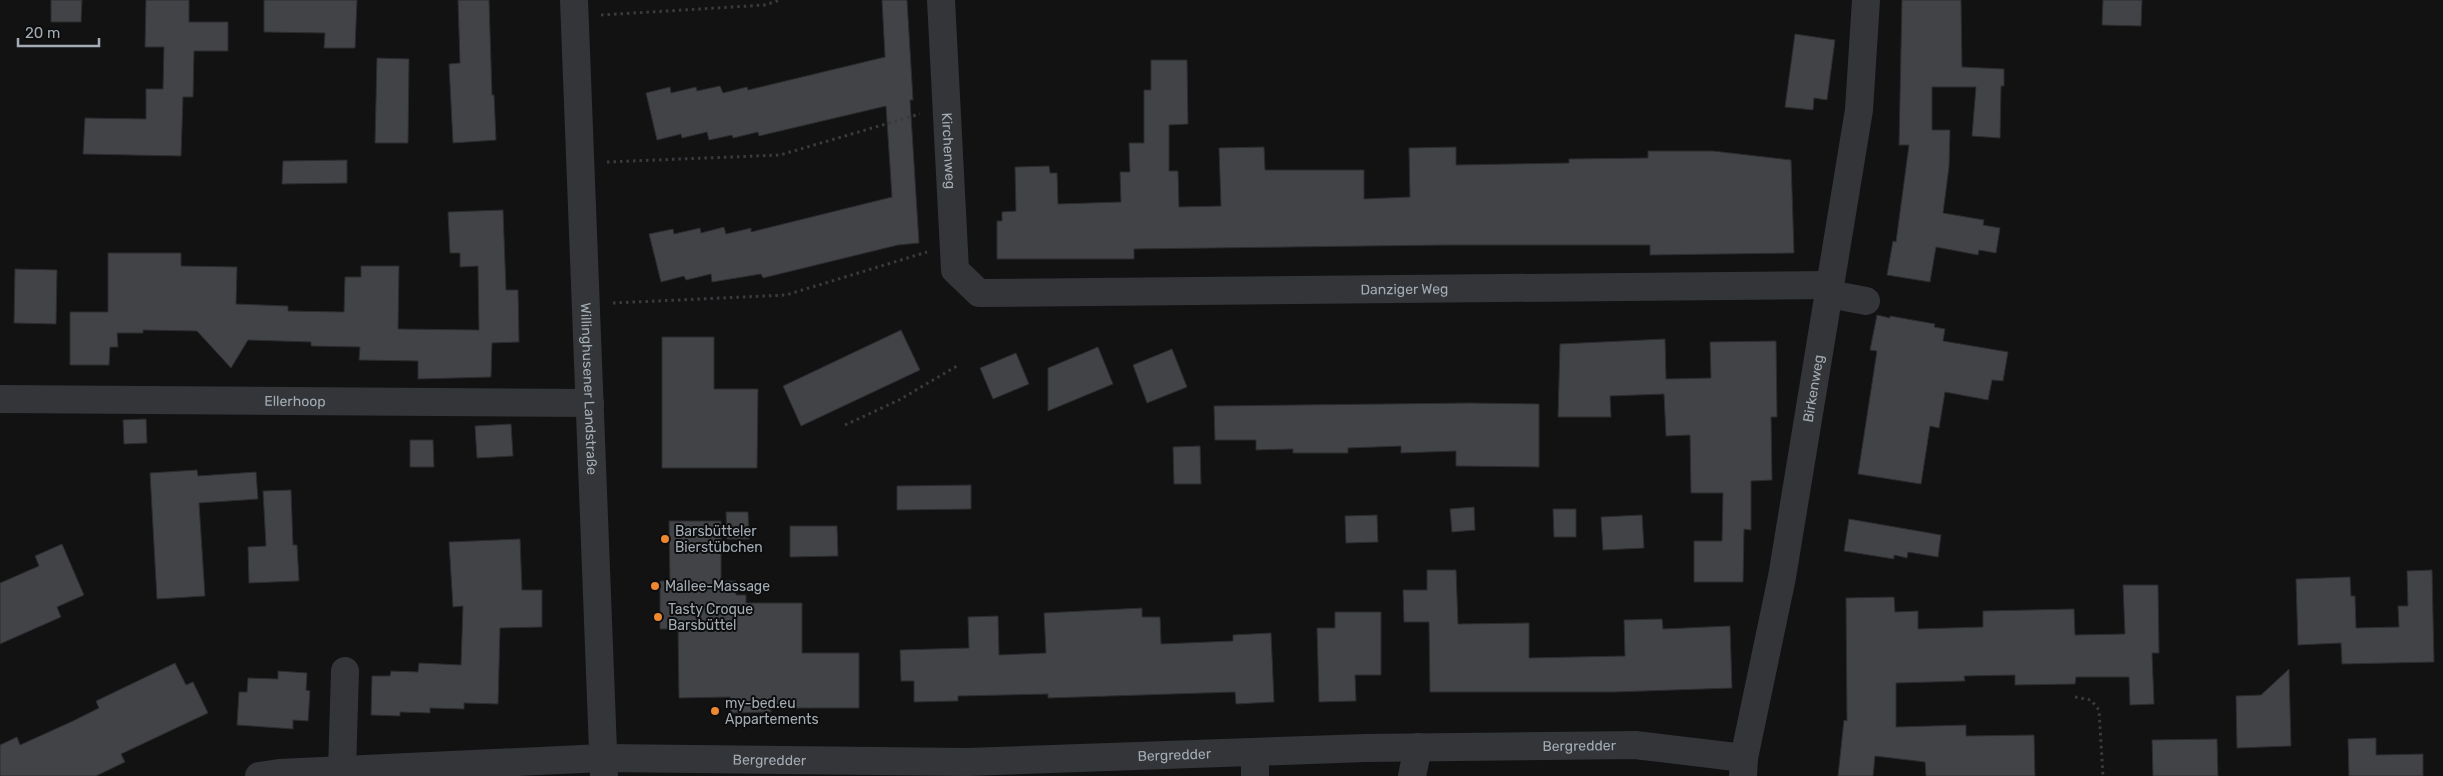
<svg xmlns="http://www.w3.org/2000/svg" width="2443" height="776" font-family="Rubik,sans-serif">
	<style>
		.building { fill: #414346; stroke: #2c2c2f }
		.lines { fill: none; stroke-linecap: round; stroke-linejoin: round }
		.path { stroke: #393c3f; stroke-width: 3; stroke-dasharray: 2.5 4; stroke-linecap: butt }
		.minor { stroke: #333538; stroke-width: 28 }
		.poi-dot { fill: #ed8730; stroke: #0d0d0e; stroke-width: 2 }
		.labels { text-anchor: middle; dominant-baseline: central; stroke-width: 4; stroke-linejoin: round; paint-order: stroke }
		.street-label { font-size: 14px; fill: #a3acb4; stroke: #0d0d0e }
		.poi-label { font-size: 14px; fill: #a3acb4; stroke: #0d0d0e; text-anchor: start }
	</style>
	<rect width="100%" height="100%" fill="#121213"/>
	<!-- building -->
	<g class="building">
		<path d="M 51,0 L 82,0 L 81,22 L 51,22 Z"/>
		<path d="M 146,0 L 189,0 L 189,22 L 228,22 L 228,51 L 194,51 L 193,97 L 183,97 L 181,156 L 83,154 L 85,118 L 146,119 L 146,89 L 163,89 L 164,47 L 145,47 Z"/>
		<path d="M 264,0 L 357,0 L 355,48 L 324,48 L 325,33 L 264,32 Z"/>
		<path d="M 458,0 L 489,0 L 492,95 L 494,95 L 496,140 L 453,143 L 449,64 L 460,63 Z"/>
		<path d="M 882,0 L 907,0 L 913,100 L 910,100 L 919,243 L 898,245 L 763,278 L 761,274 L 712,282 L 711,274 L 686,280 L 684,276 L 661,282 L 649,234 L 673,229 L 674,234 L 700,228 L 701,233 L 724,227 L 726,234 L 751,228 L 751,232 L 892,197 L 886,106 L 759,136 L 758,132 L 733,138 L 732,135 L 709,140 L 707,132 L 682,138 L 681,134 L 657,140 L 646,93 L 670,87 L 671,93 L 696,87 L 697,91 L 720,86 L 723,93 L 747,87 L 748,90 L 885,57 Z"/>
		<path d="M 1902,0 L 1961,0 L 1962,67 L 2004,69 L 2004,86 L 2001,86 L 2000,138 L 1972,136 L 1976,87 L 1932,87 L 1932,130 L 1950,130 L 1949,167 L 1943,213 L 1984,220 L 1983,225 L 2000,228 L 1996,253 L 1979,250 L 1978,255 L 1936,247 L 1930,282 L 1887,275 L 1893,241 L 1896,242 L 1909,145 L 1899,145 Z"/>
		<path d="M 2103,0 L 2142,0 L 2141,26 L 2102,25 Z"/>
		<path d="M 1795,34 L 1835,40 L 1827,100 L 1814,98 L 1813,110 L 1785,107 Z"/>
		<path d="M 377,58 L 409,59 L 408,143 L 375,143 Z"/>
		<path d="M 1151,60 L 1187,60 L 1188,124 L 1169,125 L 1169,171 L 1178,171 L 1179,207 L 1221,206 L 1219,148 L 1264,147 L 1265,170 L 1364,170 L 1364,199 L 1410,197 L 1409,148 L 1456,147 L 1456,165 L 1569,163 L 1569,159 L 1648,158 L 1648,151 L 1713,151 L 1791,160 L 1794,253 L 1650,255 L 1650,245 L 1445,245 L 1134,249 L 1134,259 L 997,259 L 997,221 L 1002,221 L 1002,212 L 1016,211 L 1015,167 L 1049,166 L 1050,173 L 1057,173 L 1058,204 L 1121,202 L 1120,172 L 1130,172 L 1129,143 L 1144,143 L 1144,90 L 1151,90 Z"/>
		<path d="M 347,160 L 347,183 L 282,184 L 283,161 Z"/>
		<path d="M 503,210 L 506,290 L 518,290 L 519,342 L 492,343 L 491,377 L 418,379 L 418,361 L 359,360 L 360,347 L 311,346 L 311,342 L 248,340 L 231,368 L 197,331 L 143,330 L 143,333 L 117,333 L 118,347 L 110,347 L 109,365 L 70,365 L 70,312 L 108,312 L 108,253 L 181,253 L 181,266 L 237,267 L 236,304 L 288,306 L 288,311 L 344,312 L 345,277 L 361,277 L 361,266 L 399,266 L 398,329 L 479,330 L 478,266 L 460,267 L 460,253 L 450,253 L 448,212 Z"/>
		<path d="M 15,269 L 57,270 L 56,324 L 14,323 Z"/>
		<path d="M 1877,315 L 1890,318 L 1890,316 L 1935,324 L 1934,327 L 1945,329 L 1943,341 L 2008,352 L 2003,381 L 1992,380 L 1988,400 L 1945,392 L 1939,428 L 1930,426 L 1921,484 L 1858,474 L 1877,351 L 1870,350 Z"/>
		<path d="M 901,330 L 920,370 L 801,426 L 783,386 Z"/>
		<path d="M 662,337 L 714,337 L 714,389 L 758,389 L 757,468 L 662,468 Z"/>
		<path d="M 1665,339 L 1666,379 L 1711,378 L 1710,342 L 1776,341 L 1777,417 L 1771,417 L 1772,480 L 1751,481 L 1751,530 L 1744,529 L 1743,582 L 1694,582 L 1694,541 L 1722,541 L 1723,493 L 1691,493 L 1690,435 L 1666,436 L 1664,394 L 1610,396 L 1611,417 L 1558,417 L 1560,344 Z"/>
		<path d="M 1098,347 L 1113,384 L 1048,411 L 1048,368 Z"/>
		<path d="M 1172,349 L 1187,387 L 1147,403 L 1133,365 Z"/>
		<path d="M 1016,353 L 1029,384 L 993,399 L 980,368 Z"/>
		<path d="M 1471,403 L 1539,404 L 1539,467 L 1456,466 L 1456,451 L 1401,453 L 1401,446 L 1348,448 L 1348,453 L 1293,453 L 1293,449 L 1256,450 L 1256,440 L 1215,440 L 1214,406 Z"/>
		<path d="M 146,419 L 147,443 L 124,444 L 123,420 Z"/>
		<path d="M 511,424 L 513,456 L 477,458 L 475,426 Z"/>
		<path d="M 410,440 L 433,440 L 434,467 L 410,467 Z"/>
		<path d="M 1200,446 L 1201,484 L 1174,484 L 1173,447 Z"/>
		<path d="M 197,470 L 198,476 L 256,472 L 258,499 L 199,503 L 205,596 L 157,599 L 150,473 Z"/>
		<path d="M 971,485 L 971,509 L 897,510 L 897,486 Z"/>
		<path d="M 291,490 L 293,545 L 297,545 L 299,581 L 249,583 L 248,547 L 266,546 L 263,491 Z"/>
		<path d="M 1474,507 L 1475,530 L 1452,532 L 1450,509 Z"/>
		<path d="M 1553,509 L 1576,509 L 1576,537 L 1554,537 Z"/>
		<path d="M 726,512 L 748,512 L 749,539 L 727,539 Z"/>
		<path d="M 1377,515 L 1378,542 L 1346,543 L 1345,516 Z"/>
		<path d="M 1642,515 L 1644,548 L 1603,550 L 1601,517 Z"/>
		<path d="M 1849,519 L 1941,535 L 1938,557 L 1908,552 L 1907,558 L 1894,555 L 1894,559 L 1844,551 Z"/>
		<path d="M 669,521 L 721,521 L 721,581 L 736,581 L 736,595 L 746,595 L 746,603 L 802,603 L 802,653 L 859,653 L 859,708 L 771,708 L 771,712 L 731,713 L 730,697 L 679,698 L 678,629 L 660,629 L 660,581 L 670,581 Z"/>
		<path d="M 790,526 L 837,526 L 838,556 L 790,557 Z"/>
		<path d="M 520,539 L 522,590 L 542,590 L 542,627 L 500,628 L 498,704 L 464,703 L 464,709 L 430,708 L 430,713 L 400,712 L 400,716 L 371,715 L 372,676 L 390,676 L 391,671 L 418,672 L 419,663 L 461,665 L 463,606 L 453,607 L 449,542 Z"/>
		<path d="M 62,544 L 84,595 L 57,607 L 61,617 L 0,644 L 0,583 L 39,566 L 35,556 Z"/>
		<path d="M 1427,570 L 1456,570 L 1458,624 L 1529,623 L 1529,658 L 1625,656 L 1624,620 L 1662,619 L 1663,629 L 1730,626 L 1732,688 L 1614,692 L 1430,692 L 1429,622 L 1404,622 L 1403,590 L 1427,590 Z"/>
		<path d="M 2432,570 L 2434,662 L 2342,664 L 2341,643 L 2298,645 L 2296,579 L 2350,577 L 2351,596 L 2355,596 L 2356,628 L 2399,627 L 2398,606 L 2408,606 L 2407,571 Z"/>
		<path d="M 2123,585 L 2158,585 L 2159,653 L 2152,653 L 2154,704 L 2130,705 L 2129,677 L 2076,677 L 2075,684 L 2015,685 L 2015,675 L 1964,676 L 1965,681 L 1896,683 L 1896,727 L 1966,725 L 1966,736 L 2034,735 L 2035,776 L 1926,776 L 1925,762 L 1875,756 L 1873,776 L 1838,776 L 1844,720 L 1847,721 L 1846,598 L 1894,597 L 1895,612 L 1918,611 L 1918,629 L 1983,627 L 1983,611 L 2074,609 L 2075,635 L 2125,634 Z"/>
		<path d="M 1142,608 L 1142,617 L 1160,617 L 1161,644 L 1233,641 L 1233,635 L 1271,633 L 1274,702 L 1236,704 L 1235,692 L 1048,698 L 1048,694 L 958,696 L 958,701 L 914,702 L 914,681 L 901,681 L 900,650 L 969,648 L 968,617 L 998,616 L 999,655 L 1046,653 L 1044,613 Z"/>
		<path d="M 1335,612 L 1381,612 L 1381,675 L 1355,675 L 1356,701 L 1319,702 L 1317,628 L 1335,628 Z"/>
		<path d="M 175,663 L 186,685 L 193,682 L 208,713 L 121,754 L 125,762 L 96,776 L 0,776 L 0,745 L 17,737 L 20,745 L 73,721 L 99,708 L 96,701 Z"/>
		<path d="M 2289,669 L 2291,746 L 2237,748 L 2236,696 L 2261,695 Z"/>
		<path d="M 278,671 L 307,673 L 306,690 L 310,691 L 308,721 L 293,720 L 293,729 L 237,725 L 239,692 L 247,692 L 248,678 L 278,679 Z"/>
		<path d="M 2376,738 L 2376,755 L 2423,754 L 2423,776 L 2349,776 L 2348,739 Z"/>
		<path d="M 2217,739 L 2218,776 L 2153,776 L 2152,740 Z"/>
	</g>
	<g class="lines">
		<!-- path -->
		<g class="path">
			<path d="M 601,15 L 765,5 L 780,0"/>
			<path d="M 607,162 L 780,155 L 920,114"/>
			<path d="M 613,303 L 786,295 L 927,252"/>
			<path d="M 845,425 L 899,400 L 957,366"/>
			<path d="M 2075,697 L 2091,700 L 2099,710 L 2103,776"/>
		</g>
		<!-- minor -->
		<g class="minor">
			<path id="s1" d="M 574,0 L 604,776"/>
			<path id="s2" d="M 941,0 L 955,270 L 979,293 L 1830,285"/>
			<path d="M 1829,294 L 1866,301"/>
			<path id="s3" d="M 0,399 L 590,403"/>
			<path d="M 1255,752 L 1255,776"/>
			<path d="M 342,771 L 345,671"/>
			<path id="s4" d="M 259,776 L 279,773 L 603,758 L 967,762 L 1366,748 L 1635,745 L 1744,758"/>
			<path d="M 1412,776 L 1418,747"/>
			<path id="s5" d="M 1743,776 L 1744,758 L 1782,577 L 1859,110 L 1866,0"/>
		</g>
	</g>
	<!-- markers -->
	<g class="poi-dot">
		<circle cx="665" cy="539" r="5"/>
		<circle cx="655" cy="586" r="5"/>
		<circle cx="658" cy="617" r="5"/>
		<circle cx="715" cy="711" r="5"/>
	</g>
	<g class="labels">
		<!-- street labels -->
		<g class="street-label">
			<text stroke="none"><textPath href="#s2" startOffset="151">Kirchenweg</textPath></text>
			<text stroke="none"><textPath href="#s2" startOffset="729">Danziger Weg</textPath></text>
			<text stroke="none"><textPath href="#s1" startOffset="389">Willinghusener Landstraße</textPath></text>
			<text stroke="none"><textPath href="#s5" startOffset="394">Birkenweg</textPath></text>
			<text stroke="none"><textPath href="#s3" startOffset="295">Ellerhoop</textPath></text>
			<text stroke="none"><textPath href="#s4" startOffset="1321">Bergredder</textPath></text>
			<text stroke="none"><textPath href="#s4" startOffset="916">Bergredder</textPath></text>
			<text stroke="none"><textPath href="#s4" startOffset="511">Bergredder</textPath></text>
		</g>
		<!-- poi labels -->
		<g class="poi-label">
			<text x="675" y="531">Barsbütteler<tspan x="675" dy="16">Bierstübchen</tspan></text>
			<text x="665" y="586">Mallee-Massage</text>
			<text x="668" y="609">Tasty Croque<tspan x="668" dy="16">Barsbüttel</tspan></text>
			<text x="725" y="703">my-bed.eu<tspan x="725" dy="16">Appartements</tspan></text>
		</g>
	</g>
	<!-- scale -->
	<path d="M18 38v8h81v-8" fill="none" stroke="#a3acb4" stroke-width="2.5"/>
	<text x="25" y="38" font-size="15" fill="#a3acb4" stroke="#0d0d0e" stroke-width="4" paint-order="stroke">20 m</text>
</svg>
